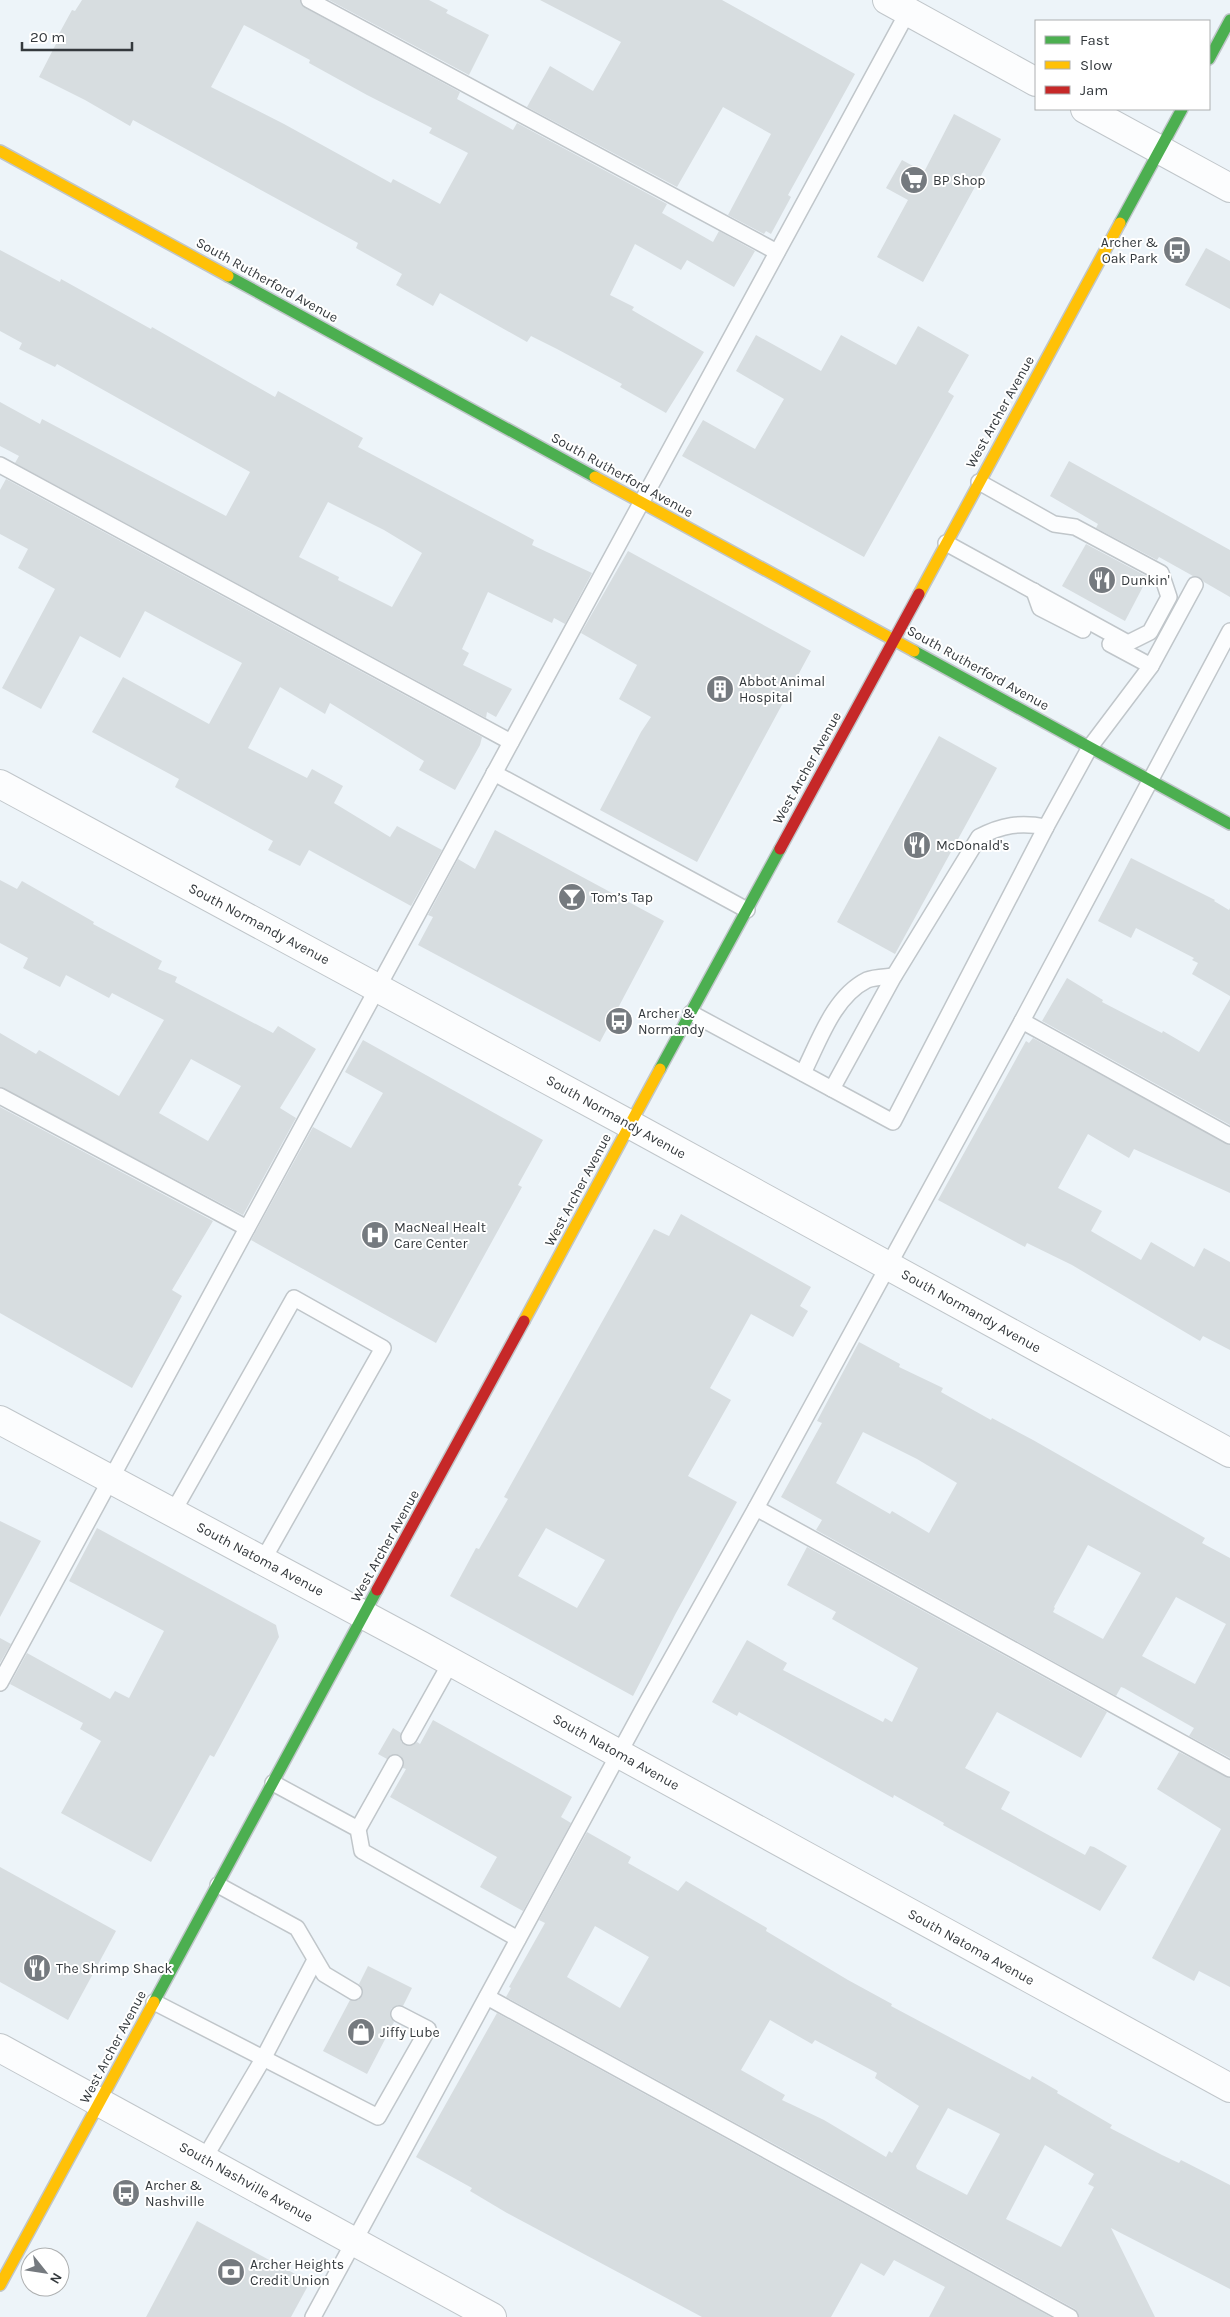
<svg xmlns="http://www.w3.org/2000/svg" width="1230" height="2317" font-family="Karla,sans-serif">
	<style>
		.building { fill: #d7dde0; fill-rule: evenodd }
		.lines { fill: none; stroke-linecap: round; stroke-linejoin: round }
		.lane-casing { stroke: #c0c6ca; stroke-width: 18 }
		.street-casing { stroke: #c0c6ca; stroke-width: 30 }
		.fast-casing { stroke: #c0c6ca; stroke-width: 14 }
		.slow-casing { stroke: #c0c6ca; stroke-width: 14 }
		.jam-casing { stroke: #c0c6ca; stroke-width: 14 }
		.lane { stroke: #fcfdfe; stroke-width: 15 }
		.street { stroke: #fcfdfe; stroke-width: 28 }
		.fast { stroke: #4caf50; stroke-width: 11 }
		.slow { stroke: #ffc107; stroke-width: 11 }
		.jam { stroke: #c62828; stroke-width: 11 }
		.labels { text-anchor: middle; dominant-baseline: central; stroke-width: 4; stroke-linejoin: round; paint-order: stroke }
		.poi-label { font-size: 14px; fill: #34393d; stroke: #fff; text-anchor: start }
		.street-label { font-size: 14px; fill: #34393d; stroke: #fff }
	</style>
	<rect width="100%" height="100%" fill="#edf4f9"/>
	<!-- building -->
	<g class="building">
		<path d="M 82,0 L 300,0 L 305,8 L 460,92 L 457,99 L 513,130 L 517,123 L 667,204 L 662,213 L 713,242 L 719,231 L 755,251 L 734,287 L 687,260 L 681,270 L 635,244 L 610,295 L 634,307 L 632,310 L 704,352 L 666,413 L 620,387 L 622,384 L 557,349 L 531,336 L 527,342 L 440,293 L 433,306 L 396,285 L 402,274 L 356,248 L 358,243 L 133,120 L 130,126 L 85,100 L 39,77 L 56,44 L 54,43 L 72,10 L 75,11 ZM 244,25 L 310,60 L 309,63 L 367,95 L 432,128 L 429,133 L 468,153 L 440,204 L 393,179 L 391,183 L 284,124 L 211,87 Z"/>
		<path d="M 329,0 L 429,0 L 448,10 L 446,13 L 489,35 L 469,75 Z"/>
		<path d="M 540,0 L 722,0 L 855,74 L 788,195 L 791,197 L 771,234 L 766,231 L 764,234 L 728,215 L 771,134 L 723,107 L 677,187 L 527,107 L 550,66 L 593,91 L 621,42 Z"/>
		<path d="M 954,114 L 1001,139 L 923,282 L 877,257 L 908,200 L 886,188 L 902,160 L 924,172 Z"/>
		<path d="M 1206,248 L 1230,261 L 1230,309 L 1185,285 Z"/>
		<path d="M 0,250 L 60,282 L 61,279 L 151,329 L 152,327 L 275,397 L 278,391 L 363,438 L 358,447 L 534,540 L 532,545 L 592,573 L 565,624 L 554,618 L 552,623 L 488,592 L 462,649 L 469,653 L 463,665 L 512,689 L 496,717 L 487,712 L 486,718 L 15,463 L 19,456 L 0,446 L 0,402 L 40,424 L 42,419 L 226,516 L 250,472 L 57,364 L 55,367 L 19,349 L 22,343 L 0,331 ZM 328,502 L 384,530 L 422,553 L 392,607 L 338,580 L 339,577 L 299,557 Z"/>
		<path d="M 918,326 L 969,355 L 948,392 L 954,396 L 864,557 L 682,456 L 703,420 L 755,449 L 784,399 L 736,371 L 756,335 L 821,371 L 841,335 L 896,365 Z"/>
		<path d="M 1069,461 L 1230,550 L 1230,597 L 1204,582 L 1199,577 L 1193,576 L 1159,557 L 1157,560 L 1096,528 L 1098,524 L 1050,496 Z"/>
		<path d="M 6,479 L 482,737 L 480,745 L 455,790 L 419,770 L 424,761 L 330,703 L 325,714 L 280,687 L 248,748 L 307,778 L 312,769 L 343,786 L 334,803 L 390,837 L 397,826 L 442,850 L 411,906 L 309,850 L 300,866 L 268,850 L 273,841 L 175,787 L 179,779 L 92,732 L 123,677 L 209,724 L 242,663 L 206,644 L 145,611 L 120,658 L 80,636 L 41,709 L 2,688 L 55,589 L 18,568 L 28,549 L 0,534 L 0,490 Z"/>
		<path d="M 1086,544 L 1148,577 L 1125,621 L 1062,586 Z"/>
		<path d="M 628,551 L 811,651 L 697,862 L 600,810 L 641,732 L 651,717 L 619,699 L 637,665 L 581,633 Z"/>
		<path d="M 939,736 L 997,768 L 895,954 L 837,922 Z"/>
		<path d="M 495,830 L 664,921 L 600,1042 L 418,945 L 433,917 L 428,915 L 458,859 L 475,869 Z"/>
		<path d="M 1131,858 L 1215,900 L 1214,901 L 1229,910 L 1230,908 L 1230,996 L 1192,974 L 1198,963 L 1192,960 L 1194,958 L 1136,928 L 1131,938 L 1098,921 Z"/>
		<path d="M 0,880 L 17,889 L 22,881 L 94,922 L 93,924 L 162,961 L 158,969 L 177,977 L 175,982 L 273,1033 L 278,1026 L 316,1049 L 280,1108 L 296,1118 L 243,1215 L 0,1087 L 0,1033 L 36,1054 L 39,1050 L 119,1096 L 164,1020 L 112,993 L 109,998 L 66,975 L 60,987 L 23,968 L 28,958 L 0,943 ZM 191,1059 L 241,1086 L 208,1141 L 159,1113 Z"/>
		<path d="M 1067,978 L 1103,1000 L 1102,1002 L 1162,1033 L 1163,1031 L 1199,1052 L 1230,999 L 1230,1125 L 1042,1021 Z"/>
		<path d="M 1033,1038 L 1230,1145 L 1230,1193 L 1134,1149 L 1129,1158 L 1088,1134 L 1058,1188 L 1102,1211 L 1091,1231 L 1141,1260 L 1151,1242 L 1194,1267 L 1204,1248 L 1230,1262 L 1230,1350 L 1203,1336 L 1200,1341 L 1072,1265 L 1027,1243 L 1025,1247 L 938,1200 L 1026,1041 L 1029,1043 Z"/>
		<path d="M 363,1040 L 543,1140 L 518,1185 L 522,1187 L 436,1343 L 251,1240 L 313,1127 L 351,1148 L 383,1093 L 345,1072 Z"/>
		<path d="M 0,1107 L 213,1221 L 172,1290 L 182,1296 L 132,1388 L 0,1313 Z"/>
		<path d="M 681,1214 L 811,1287 L 800,1306 L 808,1311 L 793,1337 L 751,1314 L 710,1388 L 731,1400 L 688,1476 L 737,1502 L 676,1613 L 633,1696 L 450,1596 L 476,1548 L 479,1549 L 508,1499 L 504,1497 L 654,1229 L 669,1236 ZM 546,1528 L 605,1560 L 577,1608 L 518,1576 Z"/>
		<path d="M 859,1342 L 900,1364 L 899,1367 L 943,1388 L 941,1392 L 991,1420 L 992,1418 L 1033,1440 L 1205,1538 L 1202,1543 L 1230,1558 L 1230,1758 L 1189,1736 L 1194,1728 L 1124,1688 L 1121,1687 L 1116,1696 L 816,1530 L 822,1520 L 781,1497 L 822,1423 L 817,1421 ZM 863,1432 L 917,1459 L 957,1483 L 929,1533 L 892,1511 L 890,1514 L 836,1483 ZM 1088,1545 L 1141,1573 L 1103,1639 L 1053,1612 L 1055,1608 L 1054,1607 ZM 1176,1597 L 1226,1624 L 1195,1684 L 1142,1656 Z"/>
		<path d="M 0,1521 L 41,1541 L 0,1617 Z"/>
		<path d="M 97,1528 L 276,1625 L 279,1637 L 214,1757 L 210,1755 L 151,1862 L 61,1813 L 101,1741 L 80,1729 L 83,1723 L 10,1684 L 27,1653 L 110,1699 L 115,1691 L 129,1698 L 164,1631 L 69,1581 Z"/>
		<path d="M 807,1547 L 1107,1712 L 1081,1758 L 997,1712 L 965,1768 L 1010,1792 L 1001,1809 L 1085,1855 L 1090,1846 L 1094,1847 L 1127,1866 L 1100,1911 L 943,1825 L 944,1823 L 894,1795 L 893,1798 L 739,1712 L 737,1716 L 712,1702 L 747,1640 L 787,1663 L 783,1670 L 883,1722 L 885,1718 L 892,1722 L 918,1668 L 832,1619 L 836,1612 L 787,1585 Z"/>
		<path d="M 0,1638 L 11,1644 L 0,1663 Z"/>
		<path d="M 433,1720 L 572,1797 L 561,1817 L 571,1823 L 523,1911 L 480,1887 L 497,1857 L 390,1797 L 406,1769 L 403,1768 L 403,1759 L 399,1755 L 391,1755 L 387,1759 L 378,1754 L 393,1728 L 401,1733 L 401,1742 L 410,1746 L 417,1742 L 420,1744 Z"/>
		<path d="M 1179,1752 L 1230,1778 L 1230,1987 L 1199,1971 L 1194,1981 L 1152,1958 L 1221,1829 L 1157,1789 Z"/>
		<path d="M 587,1832 L 631,1857 L 628,1863 L 678,1891 L 686,1881 L 767,1928 L 766,1931 L 848,1980 L 892,2004 L 891,2006 L 1030,2080 L 1032,2076 L 1058,2091 L 1057,2093 L 1112,2125 L 1110,2128 L 1162,2155 L 1179,2163 L 1181,2160 L 1230,2185 L 1230,2289 L 1111,2228 L 1155,2317 L 1079,2317 L 1075,2309 L 506,1997 L 511,1988 L 509,1987 L 545,1923 L 539,1920 ZM 595,1926 L 649,1957 L 620,2008 L 567,1977 ZM 770,2020 L 812,2044 L 815,2040 L 877,2073 L 875,2078 L 919,2106 L 892,2153 L 889,2151 L 886,2157 L 824,2120 L 782,2100 L 785,2095 L 741,2070 ZM 948,2108 L 1000,2134 L 967,2195 L 917,2169 L 916,2166 ZM 1045,2145 L 1094,2174 L 1088,2184 L 1094,2187 L 1061,2247 L 1006,2219 Z"/>
		<path d="M 0,1867 L 116,1931 L 68,2020 L 0,1982 Z"/>
		<path d="M 368,1966 L 412,1988 L 403,2006 L 398,2005 L 391,2009 L 390,2015 L 394,2022 L 367,2074 L 323,2051 L 350,2000 L 358,2000 L 362,1996 L 362,1988 L 359,1984 Z"/>
		<path d="M 497,2013 L 1051,2317 L 929,2317 L 945,2287 L 894,2260 L 884,2276 L 861,2263 L 831,2317 L 702,2317 L 507,2213 L 470,2191 L 472,2188 L 416,2157 Z"/>
		<path d="M 197,2221 L 310,2282 L 291,2317 L 146,2317 Z"/>
	</g>
	<g class="lines">
		<!-- lane casing -->
		<g class="lane-casing">
			<g id="lane">
				<path d="M 309,0 L 777,252"/>
				<path d="M 0,465 L 511,742"/>
				<path d="M 946,543 L 1128,643 L 1150,632 L 1169,597 L 1161,573 L 1075,527 L 1054,524 L 979,482"/>
				<path d="M 1034,591 L 1040,608 L 1083,630"/>
				<path d="M 1110,644 L 1151,666"/>
				<path d="M 494,773 L 747,910"/>
				<path d="M 691,1013 L 893,1122 L 1046,827 L 1090,747 L 1151,666 L 1195,585"/>
				<path d="M 1022,1021 L 1230,1136"/>
				<path d="M 803,1073 C 819,1042 833,997 867,980 C 874,977 886,977 894,976"/>
				<path d="M 832,1089 L 894,976 L 979,837 C 1002,825 1020,822 1046,827"/>
				<path d="M 0,1096 L 247,1228"/>
				<path d="M 756,1508 L 1230,1769"/>
				<path d="M 173,1512 L 294,1298 L 383,1348 L 263,1560"/>
				<path d="M 0,1683 L 911,6"/>
				<path d="M 409,1737 L 451,1662"/>
				<path d="M 273,1783 L 358,1829 L 362,1851 L 518,1939"/>
				<path d="M 358,1829 L 395,1763"/>
				<path d="M 218,1885 L 297,1928 L 324,1974 L 354,1992"/>
				<path d="M 487,1997 L 1070,2317"/>
				<path d="M 154,2002 L 378,2117 L 428,2029 L 399,2014"/>
				<path d="M 204,2159 L 263,2059 L 315,1960"/>
				<path d="M 313,2317 L 642,1711 L 756,1508 L 1022,1021 L 1230,631"/>
			</g>
		</g>
		<!-- street casing -->
		<g class="street-casing">
			<g id="street">
				<path d="M 887,0 L 1036,82"/>
				<path d="M 1085,109 L 1230,188"/>
				<path d="M 0,784 L 631,1125 L 1230,1453"/>
				<path d="M 0,1420 L 420,1645 L 1230,2088"/>
				<path d="M 0,2048 L 492,2317"/>
			</g>
		</g>
		<!-- fast casing -->
		<g class="fast-casing">
			<g id="fast">
				<path d="M 1209,59 L 1230,20"/>
				<path d="M 1120,223 L 1182,109"/>
				<path d="M 228,276 L 595,477"/>
				<path d="M 914,651 L 1230,824"/>
				<path d="M 660,1069 L 780,849"/>
				<path d="M 154,2002 L 377,1590"/>
			</g>
		</g>
		<!-- slow casing -->
		<g class="slow-casing">
			<g id="slow">
				<path d="M 0,151 L 228,276"/>
				<path d="M 595,477 L 914,651"/>
				<path d="M 919,594 L 1120,223"/>
				<path d="M 524,1321 L 660,1069"/>
				<path d="M 0,2285 L 154,2002"/>
			</g>
		</g>
		<!-- jam casing -->
		<g class="jam-casing">
			<g id="jam">
				<path d="M 780,849 L 919,594"/>
				<path d="M 377,1590 L 524,1321"/>
			</g>
		</g>
		<!-- lane -->
		<use href="#lane" class="lane"/>
		<!-- street -->
		<use href="#street" class="street"/>
		<!-- fast -->
		<use href="#fast" class="fast"/>
		<!-- slow -->
		<use href="#slow" class="slow"/>
		<!-- jam -->
		<use href="#jam" class="jam"/>
	</g>
	<!-- icons -->
	<defs>
		<g id="supermarket-disc" transform="scale(1.4375)"><circle r="9.5" fill="#757a7f" stroke="#fff"/><path d="M-6-5.5h2.5l.6 2H6L4.5 2H-2.5L-4.4-4H-6ZM-1.5 3.2a1.3 1.3 0 1 0 .1 0ZM3 3.2a1.3 1.3 0 1 0 .1 0Z" fill="#fff"/></g>
		<g id="bus-disc" transform="scale(1.4375)"><circle r="9.5" fill="#757a7f" stroke="#fff"/><path d="M-5-6H5V4H4V6H2V4H-2V6H-4V4H-5ZM-3.5-4V0h7V-4ZM-3.5 1.2v1.5H-2V1.2ZM2 1.2v1.5H3.5V1.2Z" fill="#fff"/></g>
		<g id="restaurant-disc" transform="scale(1.4375)"><circle r="9.5" fill="#757a7f" stroke="#fff"/><path d="M-5-6h1v4h1v-4h1v4h1v-4h1v5L-1.5 .5V6h-2V.5L-5-1ZM5-6V6H3V1.5H1.5Q1.5-4 5-6Z" fill="#fff"/></g>
		<g id="building-disc" transform="scale(1.4375)"><circle r="9.5" fill="#757a7f" stroke="#fff"/><path d="M-4-6H4V6H1V3H-1V6H-4ZM-2.5-4.3h1.7v1.8h-1.7ZM.8-4.3h1.7v1.8H.8ZM-2.5-1h1.7V.8h-1.7ZM.8-1h1.7V.8H.8Z" fill="#fff"/></g>
		<g id="bar-disc" transform="scale(1.4375)"><circle r="9.5" fill="#757a7f" stroke="#fff"/><path d="M-6-5H6L.8 .8V4.5H3.5V6h-7V4.5H-.8V.8Z" fill="#fff"/></g>
		<g id="hospital-disc" transform="scale(1.4375)"><circle r="9.5" fill="#757a7f" stroke="#fff"/><path d="M-5-5h3v3.5h4V-5h3V5h-3V1.5h-4V5h-3Z" fill="#fff"/></g>
		<g id="shop-disc" transform="scale(1.4375)"><circle r="9.5" fill="#757a7f" stroke="#fff"/><path d="M-5-2.5h2.3a2.7 3.5 0 0 1 5.4 0H5L5.5 6h-11ZM-1.5-2.5h3a1.5 2.3 0 0 0-3 0Z" fill="#fff"/></g>
		<g id="bank-disc" transform="scale(1.4375)"><circle r="9.5" fill="#757a7f" stroke="#fff"/><path d="M-6-4H6V4H-6ZM0-2.3a2.3 2.3 0 1 0 0 4.6a2.3 2.3 0 1 0 0-4.6Z" fill="#fff"/></g>
	</defs>
	<g fill-rule="evenodd">
		<use href="#supermarket-disc" x="914" y="180"/>
		<use href="#bus-disc" x="1177" y="250"/>
		<use href="#restaurant-disc" x="1102" y="580"/>
		<use href="#building-disc" x="720" y="689"/>
		<use href="#restaurant-disc" x="917" y="845"/>
		<use href="#bar-disc" x="572" y="897"/>
		<use href="#bus-disc" x="619" y="1021"/>
		<use href="#hospital-disc" x="375" y="1235"/>
		<use href="#restaurant-disc" x="37" y="1968"/>
		<use href="#shop-disc" x="361" y="2032"/>
		<use href="#bus-disc" x="126" y="2193"/>
		<use href="#bank-disc" x="231" y="2272"/>
	</g>
	<g class="labels">
		<!-- poi labels -->
		<g class="poi-label">
			<text x="933" y="180">BP Shop</text>
			<text x="1158" y="242" text-anchor="end">Archer &amp;<tspan x="1158" dy="16">Oak Park</tspan></text>
			<text x="1121" y="580">Dunkin'</text>
			<text x="739" y="681">Abbot Animal<tspan x="739" dy="16">Hospital</tspan></text>
			<text x="936" y="845">McDonald's</text>
			<text x="591" y="897">Tom’s Tap</text>
			<text x="638" y="1013">Archer &amp;<tspan x="638" dy="16">Normandy</tspan></text>
			<text x="394" y="1227">MacNeal Healt<tspan x="394" dy="16">Care Center</tspan></text>
			<text x="56" y="1968">The Shrimp Shack</text>
			<text x="380" y="2032">Jiffy Lube</text>
			<text x="145" y="2185">Archer &amp;<tspan x="145" dy="16">Nashville</tspan></text>
			<text x="250" y="2264">Archer Heights<tspan x="250" dy="16">Credit Union</tspan></text>
		</g>
		<!-- street labels -->
		<g class="street-label">
			<text transform="translate(267 280) rotate(29)">South Rutherford Avenue</text>
			<text transform="translate(1000 412) rotate(-61)">West Archer Avenue</text>
			<text transform="translate(622 475) rotate(29)">South Rutherford Avenue</text>
			<text transform="translate(978 668) rotate(29)">South Rutherford Avenue</text>
			<text transform="translate(807 768) rotate(-61)">West Archer Avenue</text>
			<text transform="translate(259 924) rotate(28)">South Normandy Avenue</text>
			<text transform="translate(616 1117) rotate(29)">South Normandy Avenue</text>
			<text transform="translate(578 1190) rotate(-62)">West Archer Avenue</text>
			<text transform="translate(971 1311) rotate(29)">South Normandy Avenue</text>
			<text transform="translate(385 1546) rotate(-61)">West Archer Avenue</text>
			<text transform="translate(260 1559) rotate(28)">South Natoma Avenue</text>
			<text transform="translate(616 1752) rotate(29)">South Natoma Avenue</text>
			<text transform="translate(971 1947) rotate(29)">South Natoma Avenue</text>
			<text transform="translate(113 2047) rotate(-62)">West Archer Avenue</text>
			<text transform="translate(246 2182) rotate(29)">South Nashville Avenue</text>
		</g>
	</g>
	<!-- legend -->
	<rect x="1035" y="20" width="175" height="90" fill="#ffffff" stroke="#aeb0b1"/>
	<rect x="1045" y="36" width="25" height="8" fill="#4caf50" stroke="#aeb0b1"/>
	<text x="1080" y="45" font-size="15" fill="#34393d">Fast</text>
	<rect x="1045" y="61" width="25" height="8" fill="#ffc107" stroke="#aeb0b1"/>
	<text x="1080" y="70" font-size="15" fill="#34393d">Slow</text>
	<rect x="1045" y="86" width="25" height="8" fill="#c62828" stroke="#aeb0b1"/>
	<text x="1080" y="95" font-size="15" fill="#34393d">Jam</text>
	<!-- north arrow -->
	<g transform="translate(45 2272) rotate(120)"><circle r="24" fill="#ffffff" stroke="#aeb0b1"/>
	<path d="M0-4L9 19L0 12L-9 19Z" fill="#757a7f"/>
	<text y="-8" font-size="14" font-weight="bold" text-anchor="middle" fill="#34393d">N</text>
	</g>
	<!-- scale -->
	<path d="M22 42v8h110v-8" fill="none" stroke="#34393d" stroke-width="2.5"/>
	<text x="30" y="42" font-size="15" fill="#34393d" stroke="#ffffff" stroke-width="4" paint-order="stroke">20 m</text>
</svg>
